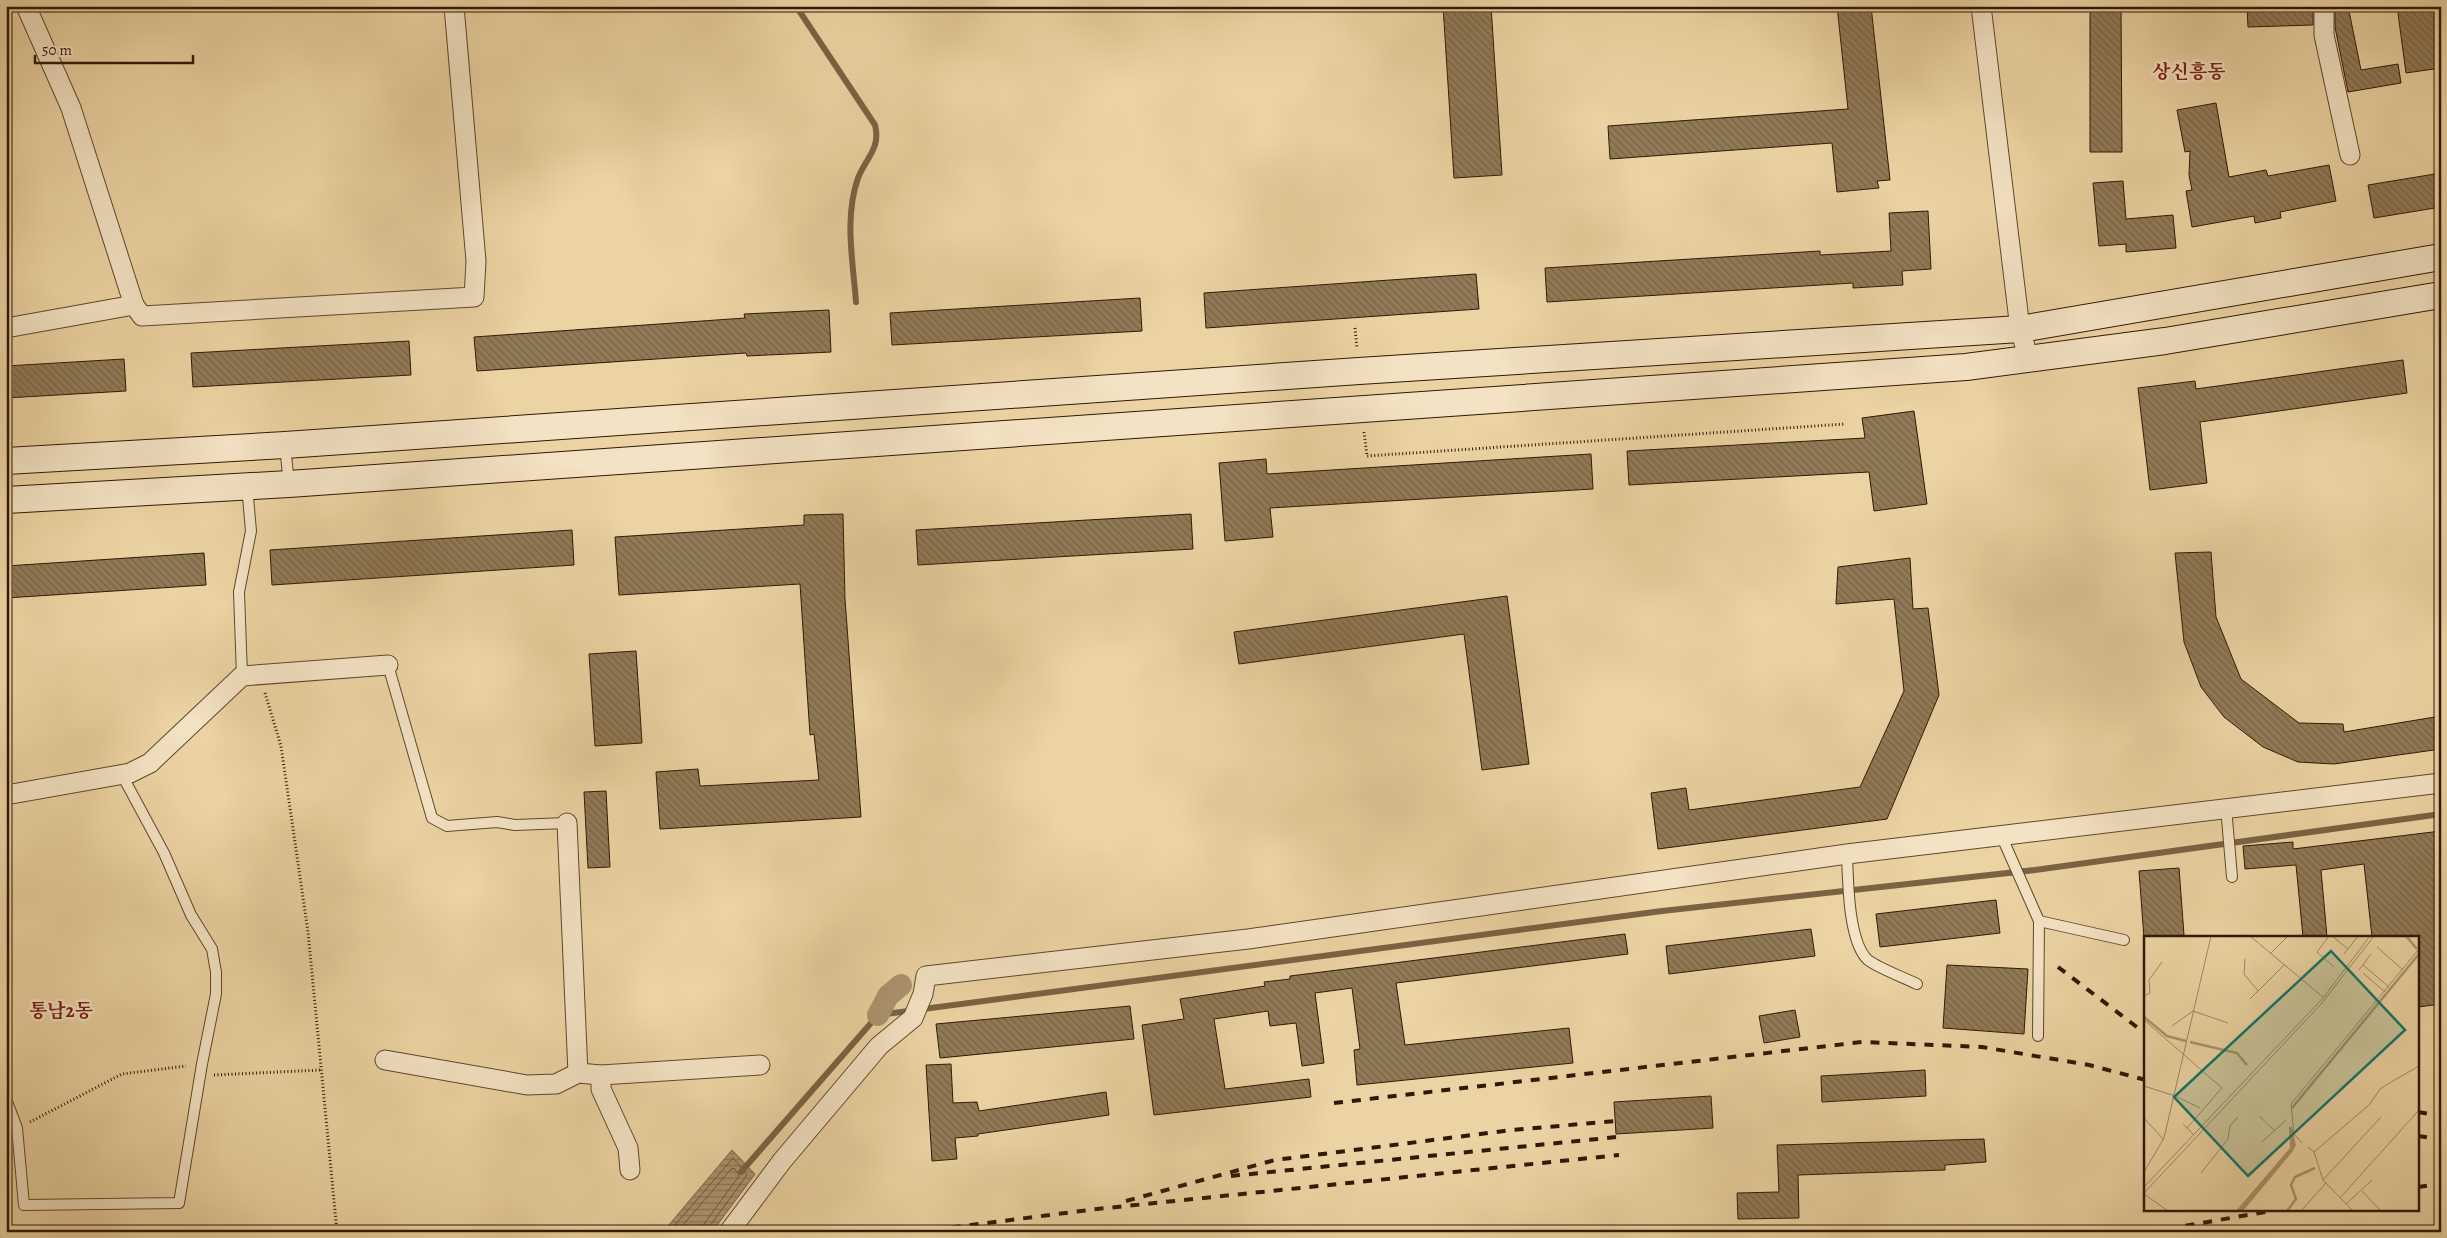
<svg xmlns="http://www.w3.org/2000/svg" width="2447" height="1238" font-family="Alegreya,'Noto Serif KR',serif">
	<style>
		.water { fill: url(#water-rules); stroke: #7a6343 }
		.lines { fill: none; stroke-linecap: round; stroke-linejoin: round }
		.shore { stroke: #6e5638; stroke-width: 1 }
		.stream { stroke: #7a6343; stroke-width: 6 }
		.canal { stroke: #ac946d; stroke-width: 22 }
		.building { fill: url(#building-back-hatch); stroke: #2f1904 }
		.service-casing { stroke: #5e482c; stroke-width: 12 }
		.minor-casing { stroke: #5e482c; stroke-width: 21 }
		.secondary-casing { stroke: #2f1904; stroke-width: 28 }
		.path { stroke: #2f1904; stroke-width: 3; stroke-dasharray: 1 2.5; stroke-linecap: butt }
		.service { stroke: #f3e2c3; stroke-width: 10 }
		.minor { stroke: #f3e2c3; stroke-width: 19 }
		.secondary { stroke: #f3e2c3; stroke-width: 26 }
		.rail { stroke: #2f1904; stroke-width: 4; stroke-dasharray: 9 9; stroke-linecap: butt }
		.labels { text-anchor: middle; dominant-baseline: central; stroke-width: 5; stroke-linejoin: round; paint-order: stroke }
		.neighbourhood-label { font-size: 19px; font-weight: bold; fill: #7a1f14; stroke: #f3e2c3 }
		.inset-river { fill: none; stroke: #ac946d; stroke-width: 2.5 }
		.inset-road { fill: none; stroke: #a08963; stroke-width: 1 }
		.view { fill: #0f766e; fill-opacity: 0.15; stroke: #0f766e; stroke-width: 2.5 }
		.inset-edge { fill: none; stroke: #2f1904; stroke-width: 2.5 }
	</style>
	<defs>
		<pattern id="water-rules" width="6" height="5" patternUnits="userSpaceOnUse" patternTransform="scale(1.25)"><rect width="6" height="5" fill="#ac946d"/><path d="M0 2.5h6" fill="none" stroke="#8c7857"/></pattern>
		<pattern id="building-back-hatch" width="6" height="6" patternUnits="userSpaceOnUse" patternTransform="scale(1.25)"><rect width="6" height="6" fill="#917a57"/><path d="M-1 5l2 2M0 0l6 6M5-1l2 2" fill="none" stroke="#776346"/></pattern>
	</defs>
	<rect width="100%" height="100%" fill="#ecd3a3"/>
	<filter id="stains"><feTurbulence type="fractalNoise" baseFrequency=".004" numOctaves="4"/><feColorMatrix values="0 0 0 0 .2 0 0 0 0 .09 0 0 0 0 .02 0 0 0 .5 -.17"/></filter>
	<radialGradient id="worn" r=".72"><stop offset=".6" stop-color="#630" stop-opacity="0"/><stop offset="1" stop-color="#630" stop-opacity=".3"/></radialGradient>
	<!-- water -->
	<path class="water" d="M 732,1150 L 755,1174 L 712,1232 L 663,1232 Z"/>
	<g class="lines">
		<!-- shore -->
		<g class="shore">
			<path d="M 669,1232 L 733,1158 L 747,1175 L 709,1227 L 708,1232"/>
			<path d="M 677,1232 L 731,1169 L 734,1168 L 739,1176 L 704,1224 L 702,1232"/>
		</g>
		<!-- stream -->
		<g class="stream">
			<path d="M 796,6 L 875,125 C 881,148 866,158 858,178 C 844,218 853,261 856,302"/>
			<path d="M 741,1172 L 878,1015 L 1662,911 L 2035,870 L 2441,814"/>
		</g>
		<!-- canal -->
		<path class="canal" d="M 878,1015 L 888,996 L 901,985"/>
	</g>
	<!-- building -->
	<g class="building">
		<path d="M 1443,6 L 1491,6 L 1502,175 L 1454,178 Z"/>
		<path d="M 1837,6 L 1871,6 L 1890,180 L 1877,181 L 1879,188 L 1837,192 L 1832,143 L 1610,159 L 1608,126 L 1848,109 Z"/>
		<path d="M 2090,6 L 2121,6 L 2122,152 L 2090,152 Z"/>
		<path d="M 2247,6 L 2313,6 L 2313,25 L 2248,27 Z"/>
		<path d="M 2335,6 L 2348,6 L 2361,70 L 2398,64 L 2401,83 L 2348,92 L 2335,27 Z"/>
		<path d="M 2397,6 L 2441,6 L 2441,68 L 2406,73 Z"/>
		<path d="M 2216,103 L 2229,177 L 2266,170 L 2268,176 L 2329,165 L 2336,201 L 2280,212 L 2281,218 L 2255,223 L 2254,216 L 2192,227 L 2186,191 L 2192,190 L 2189,175 L 2190,151 L 2185,152 L 2177,110 Z"/>
		<path d="M 2441,173 L 2441,207 L 2374,218 L 2368,185 Z"/>
		<path d="M 2123,181 L 2126,219 L 2173,215 L 2176,248 L 2126,252 L 2126,244 L 2099,246 L 2093,183 Z"/>
		<path d="M 1928,211 L 1931,269 L 1902,271 L 1903,285 L 1853,288 L 1853,283 L 1547,302 L 1545,268 L 1820,251 L 1820,255 L 1891,251 L 1889,213 Z"/>
		<path d="M 1476,274 L 1479,309 L 1206,328 L 1204,293 Z"/>
		<path d="M 1140,298 L 1142,331 L 892,345 L 890,313 Z"/>
		<path d="M 829,310 L 831,352 L 747,356 L 746,353 L 477,371 L 474,337 L 745,318 L 744,314 Z"/>
		<path d="M 409,341 L 411,375 L 193,387 L 191,353 Z"/>
		<path d="M 124,359 L 126,391 L 6,398 L 6,366 Z"/>
		<path d="M 2403,360 L 2407,393 L 2200,422 L 2207,483 L 2150,490 L 2138,388 L 2195,381 L 2196,389 Z"/>
		<path d="M 1914,411 L 1927,504 L 1874,511 L 1869,472 L 1629,485 L 1627,451 L 1865,438 L 1862,418 Z"/>
		<path d="M 1591,454 L 1593,489 L 1270,508 L 1273,537 L 1225,541 L 1219,463 L 1266,459 L 1267,474 Z"/>
		<path d="M 843,514 L 845,599 L 861,817 L 660,829 L 656,772 L 698,769 L 700,786 L 819,780 L 814,734 L 810,735 L 800,584 L 619,595 L 615,537 L 804,525 L 804,515 Z"/>
		<path d="M 1191,514 L 1193,549 L 918,565 L 916,530 Z"/>
		<path d="M 572,530 L 574,565 L 272,585 L 270,550 Z"/>
		<path d="M 2211,552 L 2216,617 L 2241,679 L 2299,723 L 2343,724 L 2344,732 L 2441,716 L 2441,749 L 2334,764 L 2298,762 L 2263,747 L 2224,717 L 2201,687 L 2184,642 L 2175,553 Z"/>
		<path d="M 204,553 L 206,585 L 6,598 L 6,566 Z"/>
		<path d="M 1910,558 L 1913,609 L 1928,608 L 1939,695 L 1887,819 L 1658,849 L 1651,793 L 1686,788 L 1689,810 L 1860,787 L 1904,691 L 1894,599 L 1836,604 L 1838,567 Z"/>
		<path d="M 1507,596 L 1529,764 L 1482,770 L 1464,634 L 1239,664 L 1234,632 Z"/>
		<path d="M 636,651 L 642,743 L 595,746 L 589,654 Z"/>
		<path d="M 606,791 L 610,867 L 588,868 L 584,792 Z"/>
		<path d="M 2441,831 L 2441,1004 L 2418,1007 L 2418,937 L 2372,937 L 2364,864 L 2321,870 L 2327,937 L 2303,937 L 2296,865 L 2245,869 L 2243,846 L 2293,842 L 2293,849 Z"/>
		<path d="M 2179,868 L 2184,935 L 2144,938 L 2139,871 Z"/>
		<path d="M 1996,900 L 2000,933 L 1880,947 L 1876,914 Z"/>
		<path d="M 1811,929 L 1815,956 L 1669,974 L 1666,946 Z"/>
		<path d="M 1625,934 L 1628,954 L 1396,983 L 1405,1045 L 1569,1028 L 1573,1063 L 1357,1085 L 1354,1050 L 1360,1049 L 1352,988 L 1315,993 L 1324,1063 L 1302,1066 L 1296,1023 L 1270,1026 L 1268,1011 L 1214,1019 L 1225,1089 L 1309,1079 L 1311,1097 L 1154,1115 L 1142,1025 L 1184,1019 L 1180,999 L 1265,986 L 1264,982 L 1290,979 L 1290,976 Z"/>
		<path d="M 1947,965 L 2028,969 L 2024,1034 L 1943,1028 Z"/>
		<path d="M 1130,1006 L 1134,1039 L 940,1058 L 936,1024 Z"/>
		<path d="M 1795,1010 L 1800,1037 L 1764,1043 L 1759,1016 Z"/>
		<path d="M 951,1064 L 953,1103 L 977,1102 L 979,1111 L 1106,1092 L 1109,1115 L 978,1134 L 978,1136 L 955,1138 L 957,1159 L 932,1161 L 926,1065 Z"/>
		<path d="M 1925,1070 L 1926,1096 L 1822,1102 L 1821,1076 Z"/>
		<path d="M 1711,1096 L 1713,1128 L 1616,1134 L 1614,1102 Z"/>
		<path d="M 1984,1139 L 1986,1162 L 1945,1165 L 1945,1170 L 1798,1175 L 1799,1218 L 1738,1219 L 1737,1193 L 1779,1192 L 1777,1145 Z"/>
	</g>
	<g class="lines">
		<!-- service casing -->
		<g class="service-casing">
			<g id="service">
				<path d="M 285,446 L 289,484"/>
				<path d="M 388,665 L 432,818 L 447,826 L 497,822 L 515,825 L 567,823"/>
				<path d="M 242,676 L 239,592 L 251,531 L 247,486"/>
				<path d="M 2226,807 L 2232,877"/>
				<path d="M 2001,835 L 2039,921 L 2038,1036"/>
				<path d="M 1847,854 C 1848,879 1848,942 1868,960 C 1880,969 1903,977 1917,984"/>
				<path d="M 2039,921 L 2124,940"/>
				<path d="M 6,1099 L 17,1128 L 24,1205 L 179,1203 L 202,1064 L 216,994 L 216,972 L 212,949 L 191,915 L 164,853 L 122,775"/>
			</g>
		</g>
		<!-- minor casing -->
		<g class="minor-casing">
			<g id="minor">
				<path d="M 26,6 L 71,108 L 134,305"/>
				<path d="M 1981,6 L 2020,329 L 2029,360"/>
				<path d="M 2324,6 L 2324,35 L 2350,155"/>
				<path d="M 6,328 L 134,305 L 142,316 L 474,297 L 476,261 L 454,6"/>
				<path d="M 6,795 L 130,773 L 150,763 L 242,676 L 388,665"/>
				<path d="M 567,823 L 578,1073"/>
				<path d="M 385,1060 L 527,1085 L 556,1084 L 578,1073 L 601,1075 L 760,1065"/>
				<path d="M 601,1075 L 601,1089 L 628,1148 L 630,1170"/>
				<path d="M 729,1232 L 782,1161 L 879,1046 L 913,1018 L 923,994 L 926,976 L 1248,939 L 1847,854 L 2441,783"/>
			</g>
		</g>
		<!-- secondary casing -->
		<g class="secondary-casing">
			<g id="secondary">
				<path d="M 6,461 L 285,445 L 1359,371 L 2020,329 L 2441,257"/>
				<path d="M 6,500 L 289,484 L 1966,367 L 2165,341 L 2441,295"/>
			</g>
		</g>
		<!-- path -->
		<g class="path">
			<path d="M 1355,328 L 1357,348"/>
			<path d="M 1364,432 L 1367,456 L 1845,424"/>
			<path d="M 265,693 L 281,746 L 308,932 L 337,1232"/>
			<path d="M 214,1075 L 321,1070"/>
			<path d="M 30,1122 L 122,1074 L 186,1066"/>
		</g>
		<!-- service -->
		<use href="#service" class="service"/>
		<!-- minor -->
		<use href="#minor" class="minor"/>
		<!-- secondary -->
		<use href="#secondary" class="secondary"/>
		<!-- rail -->
		<g class="rail">
			<path d="M 2058,967 L 2146,1034"/>
			<path d="M 1334,1103 L 1862,1042 L 1982,1047 L 2089,1065 L 2146,1080"/>
			<path d="M 2418,1112 L 2441,1116"/>
			<path d="M 2418,1136 L 2441,1139"/>
			<path d="M 1231,1176 L 1617,1137"/>
			<path d="M 2418,1187 L 2441,1184"/>
			<path d="M 1126,1201 L 1275,1160 L 1512,1130 L 1616,1121"/>
			<path d="M 916,1232 L 1097,1209 L 1619,1155"/>
			<path d="M 2150,1232 L 2282,1209"/>
		</g>
	</g>
	<g class="labels">
		<!-- neighbourhood labels -->
		<g class="neighbourhood-label">
			<text x="2189" y="72">상신흥동</text>
			<text x="61" y="1011">통남2동</text>
		</g>
	</g>
	<!-- overview -->
	<g transform="translate(2144 936)">
		<rect width="275" height="275" fill="#ecd3a3"/>
		<path d="M 145,191 L 148,191 L 152,209 L 149,215 L 99,275 L 92,275 L 146,212 Z" fill="#ac946d"/>
		<path class="inset-river" d="M 262,0 L 273,13M 0,81 L 23,100 L 42,105M 46,106 L 93,117 L 103,129M 148,172 L 275,18M 143,275 L 152,263 L 147,249 L 151,241 L 171,232"/>
		<path class="inset-road" d="M 106,0 L 180,62M 185,0 L 173,16 L 190,31M 188,0 L 204,13M 233,11 L 259,34M 127,17 L 144,0M 200,18 L 214,0M 101,23 L 100,38 L 114,55M 219,29 L 245,51M 215,34 L 227,18M 219,37 L 241,56M 0,60 L 6,57 L 5,44 L 18,26M 106,63 L 140,29M 0,84 L 78,152 L 43,192M 28,90 L 49,75 L 84,87M 0,150 L 31,160 L 56,172M 115,180 L 131,195M 0,182 L 20,204M 39,188 L 50,199M 118,206 L 142,184M 158,207 L 150,198 L 147,168 L 275,13M 164,211 L 170,216 L 179,244 L 209,275M 170,216 L 225,169 L 237,152 L 275,130M 0,236 L 20,202 L 67,0M 57,237 L 84,203 L 86,190 L 94,181M 179,244 L 237,181M 0,251 L 179,62 L 226,0M 218,255 L 236,274M 0,257 L 178,67 L 230,0M 0,258 L 24,275M 196,262 L 275,174M 202,268 L 228,244M 157,275 L 182,247"/>
		<path class="view" d="M 187,15 L 261,94 L 104,240 L 30,161 Z"/>
		<rect width="275" height="275" class="inset-edge"/>
	</g>
	<!-- margin -->
	<rect width="2447" height="1238" fill="none" stroke="#ecd3a3" stroke-width="25"/>
	<rect x="8" y="8" width="2432" height="1223" fill="none" stroke="#2f1904" stroke-width="2.5"/>
	<rect x="12" y="12" width="2422" height="1213" fill="none" stroke="#2f1904"/>
	<!-- scale -->
	<path d="M35 55v8h158v-8" fill="none" stroke="#2f1904" stroke-width="2.5"/>
	<text x="42" y="55" font-size="15" fill="#2f1904" stroke="#f3e2c3" stroke-width="4" paint-order="stroke">50 m</text>
	<rect width="100%" height="100%" filter="url(#stains)"/>
	<rect width="100%" height="100%" fill="url(#worn)"/>
</svg>
